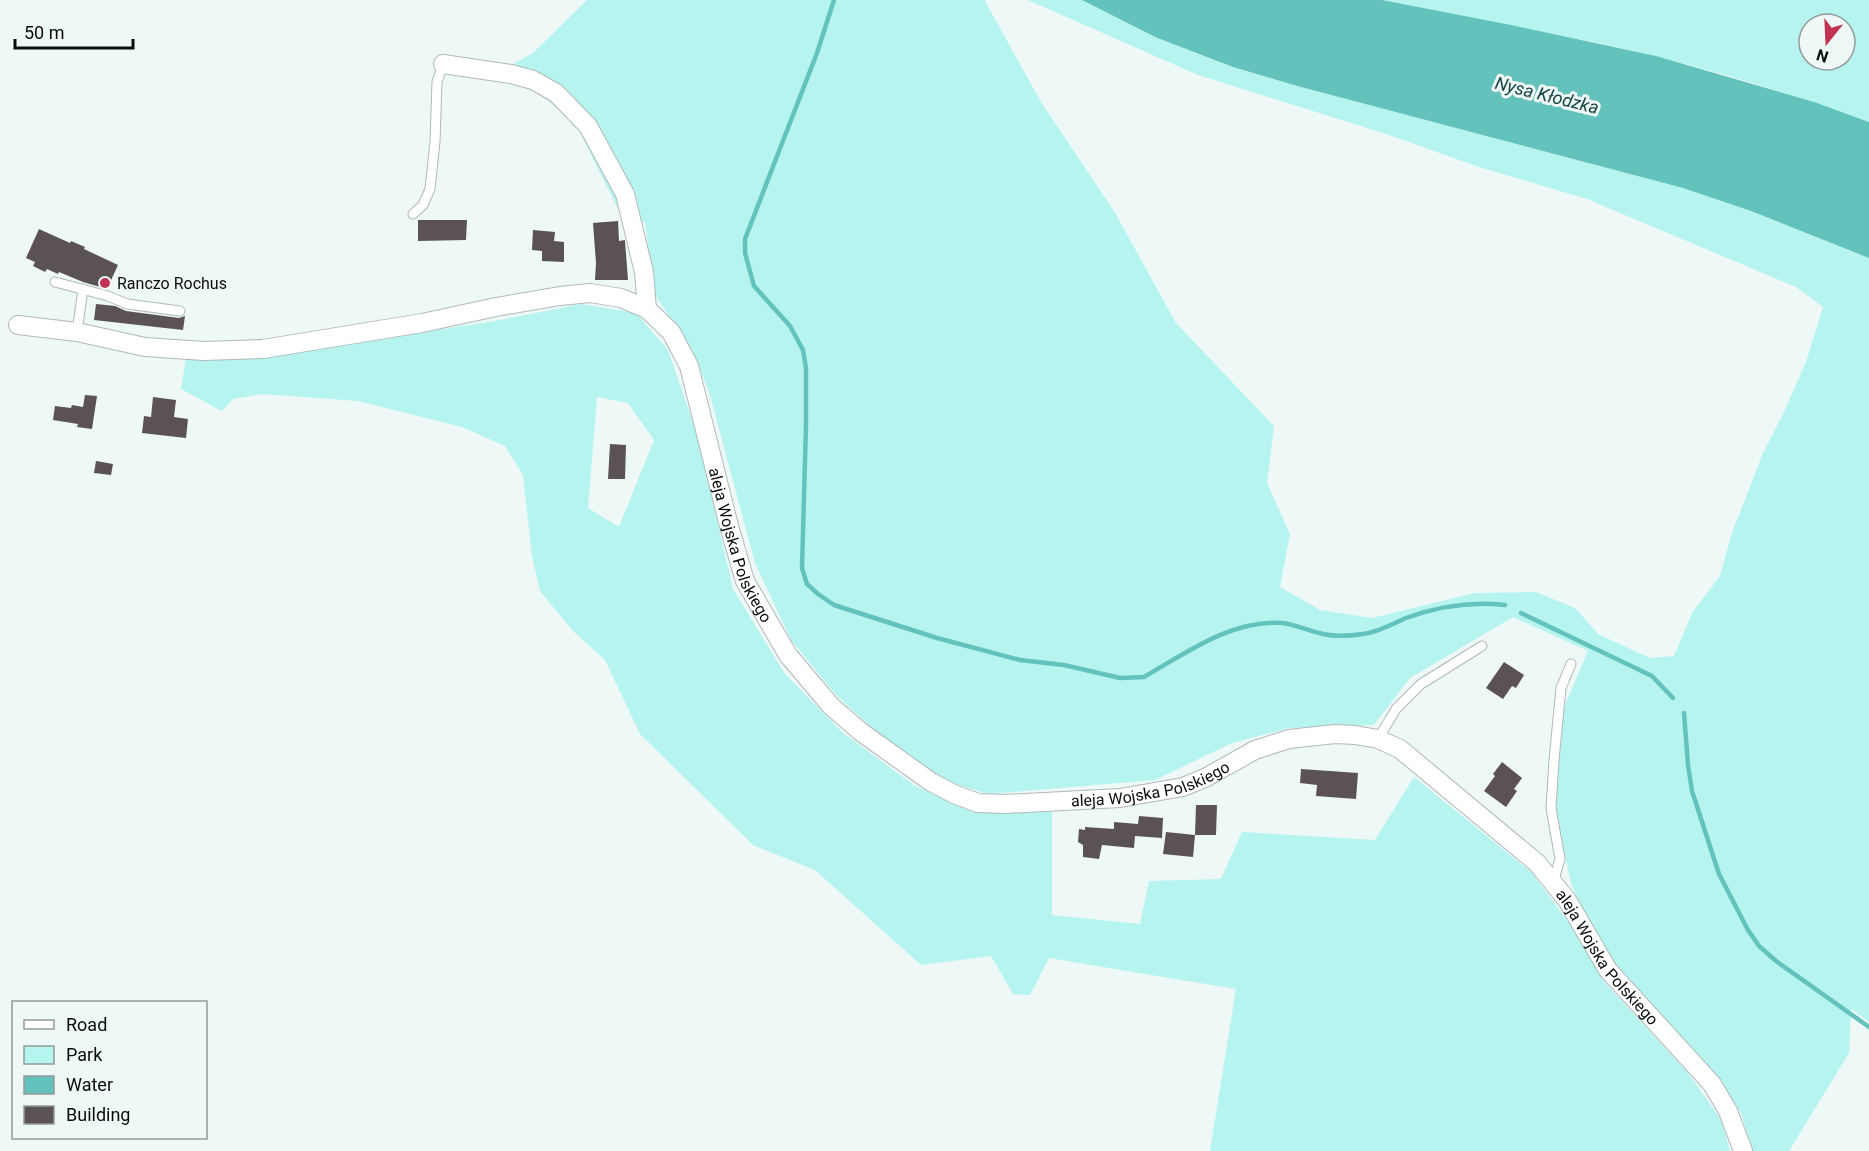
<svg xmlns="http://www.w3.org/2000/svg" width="1869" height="1151" font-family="Roboto,sans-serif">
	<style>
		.green { fill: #b6f4ef; fill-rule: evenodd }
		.water { fill: #64c2bc }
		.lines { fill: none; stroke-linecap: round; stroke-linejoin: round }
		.stream { stroke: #64c2bc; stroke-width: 4.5 }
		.building { fill: #5b5353 }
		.service-casing { stroke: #b0b9b8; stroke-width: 11 }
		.minor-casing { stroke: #b0b9b8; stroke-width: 20 }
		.service { stroke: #fff; stroke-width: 9 }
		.minor { stroke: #fff; stroke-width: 18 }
		.poi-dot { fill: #c23253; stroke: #eef8f7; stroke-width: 2 }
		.labels { text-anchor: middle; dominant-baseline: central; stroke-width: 6; stroke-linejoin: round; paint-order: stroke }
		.poi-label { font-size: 16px; fill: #0a0d0d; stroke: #eef8f7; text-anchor: start }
		.street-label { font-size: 16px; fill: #0a0d0d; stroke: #eef8f7 }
		.water-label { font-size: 18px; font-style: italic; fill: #194542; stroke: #eef8f7 }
	</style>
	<rect width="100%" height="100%" fill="#eef8f7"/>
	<!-- green -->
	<g class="green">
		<path d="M 587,0 L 987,0 L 985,1 L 1041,102 L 1114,211 L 1176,323 L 1274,426 L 1267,483 L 1290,534 L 1280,587 L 1320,610 L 1372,618 L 1475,593 L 1536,592 L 1575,608 L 1598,634 L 1650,658 L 1674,656 L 1692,613 L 1720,576 L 1732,533 L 1763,453 L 1783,414 L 1806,362 L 1823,307 L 1796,287 L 1587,199 L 1479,167 L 1389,135 L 1198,75 L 1028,0 L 1082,0 L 1155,37 L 1233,67 L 1301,87 L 1683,188 L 1751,211 L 1869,258 L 1869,1022 L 1851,1009 L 1849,1053 L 1789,1151 L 1752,1151 L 1741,1113 L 1698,1055 L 1620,973 L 1589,923 L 1571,884 L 1556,812 L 1558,775 L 1564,707 L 1588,651 L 1513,617 L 1410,678 L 1374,725 L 1289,728 L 1232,743 L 1155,780 L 988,794 L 949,782 L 889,743 L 838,697 L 791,640 L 755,563 L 710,395 L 693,351 L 655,295 L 645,222 L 625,223 L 575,122 L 538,93 L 503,78 L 510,66 L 533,53 Z"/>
		<path d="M 1382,0 L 1869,0 L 1869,122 C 1799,97 1727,74 1655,56 C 1565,34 1473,20 1382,0 ZM 1809,24 L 1845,24 L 1845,60 L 1809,60 Z"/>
		<path d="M 581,304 L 636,313 L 668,350 L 698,437 L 733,589 L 785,674 L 843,733 L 915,786 L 972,812 L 1052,811 L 1052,915 L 1140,924 L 1149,881 L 1221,879 L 1242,832 L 1375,840 L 1414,777 L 1532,873 L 1577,934 L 1604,982 L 1688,1073 L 1722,1121 L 1730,1151 L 1210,1151 L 1236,989 L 1049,958 L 1030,995 L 1013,994 L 991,956 L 921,965 L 815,870 L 753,845 L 640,734 L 605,660 L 573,631 L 540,591 L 532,556 L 523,475 L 505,446 L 462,427 L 358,401 L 262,394 L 233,399 L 222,411 L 181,389 L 186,358 L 268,356 L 495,321 ZM 597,397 L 628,403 L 654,440 L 619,527 L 588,508 Z"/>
	</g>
	<!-- water -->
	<path class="water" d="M 1082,0 L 1382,0 L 1516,26 L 1656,56 L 1814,102 L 1869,122 L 1869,258 L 1751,211 L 1683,188 L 1301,87 L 1233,67 L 1155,37 Z"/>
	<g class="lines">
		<!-- stream -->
		<g class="stream">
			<path d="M 834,0 L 817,53 L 745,239 L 745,253 L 754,286 L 790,326 L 803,350 L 806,368 L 806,425 L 802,568 L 807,584 L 818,594 L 834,605 L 937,638 L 1020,660 L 1064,665 L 1120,678 L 1144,677 C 1186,653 1232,619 1283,623 C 1296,625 1310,631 1323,634 C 1336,637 1350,636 1363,634 C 1379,632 1392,624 1406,618 C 1439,606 1470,601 1505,605"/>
			<path d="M 1521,613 L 1652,676 L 1673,698"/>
			<path d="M 1684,713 L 1688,765 L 1692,791 L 1719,874 L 1748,930 L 1759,946 L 1776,961 L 1869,1027"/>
		</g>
	</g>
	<!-- building -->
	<g class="building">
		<path d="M 418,220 L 467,220 L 466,240 L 418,241 Z"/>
		<path d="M 618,221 L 619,241 L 625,240 L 625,241 L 628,280 L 595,280 L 596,263 L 593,223 Z"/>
		<path d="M 39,229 L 70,243 L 71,241 L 85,247 L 84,249 L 118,265 L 107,289 L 83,282 L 59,272 L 58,274 L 47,269 L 45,272 L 33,266 L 35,262 L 26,258 Z"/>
		<path d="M 533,230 L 555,232 L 554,241 L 564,242 L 564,262 L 542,261 L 542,251 L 532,250 Z"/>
		<path d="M 96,304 L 115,306 L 126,311 L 179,318 L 185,316 L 183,330 L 94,320 Z"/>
		<path d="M 85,395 L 97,396 L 92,429 L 77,427 L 78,424 L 53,420 L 55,406 L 71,408 L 72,405 L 83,407 Z"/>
		<path d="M 153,397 L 176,400 L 174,417 L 188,419 L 186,438 L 142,433 L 144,416 L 151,417 Z"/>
		<path d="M 610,444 L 626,445 L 625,479 L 608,479 Z"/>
		<path d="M 96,461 L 113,464 L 111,475 L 94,473 Z"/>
		<path d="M 1504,662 L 1524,675 L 1516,688 L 1512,686 L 1503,699 L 1486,688 Z"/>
		<path d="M 1502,762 L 1522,778 L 1514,789 L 1517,791 L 1506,807 L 1484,791 L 1495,776 L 1493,774 Z"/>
		<path d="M 1301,769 L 1358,773 L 1356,799 L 1316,796 L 1317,785 L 1300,783 Z"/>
		<path d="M 1196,805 L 1217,805 L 1216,835 L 1195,835 Z"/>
		<path d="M 1139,816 L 1163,818 L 1162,838 L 1135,836 L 1134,848 L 1102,845 L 1099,859 L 1083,857 L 1083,845 L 1078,842 L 1079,829 L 1085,830 L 1085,827 L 1114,829 L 1114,822 L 1138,824 Z"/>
		<path d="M 1166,832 L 1195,835 L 1193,857 L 1163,854 Z"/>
	</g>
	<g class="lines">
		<!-- service casing -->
		<g class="service-casing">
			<g id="service">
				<path d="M 413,214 L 423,205 L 430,189 L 435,142 L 437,82 L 443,64"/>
				<path d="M 55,282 L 108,296 L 127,304 L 180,311"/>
				<path d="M 77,332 L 83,289"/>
				<path d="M 1378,739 L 1396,709 L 1421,684 L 1482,646"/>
				<path d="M 1553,883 L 1560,859 L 1551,808 L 1554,760 L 1561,688 L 1571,664"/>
			</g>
		</g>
		<!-- minor casing -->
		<g class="minor-casing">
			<g id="minor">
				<path d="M 443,64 L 511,74 L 533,80 L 556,93 L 588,126 L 625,194 L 644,272 L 647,309"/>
				<path id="s1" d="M 18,325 L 77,332 L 145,347 L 204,351 L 263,349 L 422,323 L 496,307 L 560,296 L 590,293 L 621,298 L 647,309 L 671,332 L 689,366 L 729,526 L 745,581 L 788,655 L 831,706 L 861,732 L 931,782 L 954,794 L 978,803 L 1005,804 L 1120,798 L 1183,787 L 1205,778 L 1255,750 L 1289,739 L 1335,734 L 1355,735 L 1378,739 L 1400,749 L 1537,863 L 1567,900 L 1608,970 L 1712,1084 L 1728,1111 L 1743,1151"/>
			</g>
		</g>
		<!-- service -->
		<use href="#service" class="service"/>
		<!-- minor -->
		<use href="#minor" class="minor"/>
	</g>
	<!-- markers -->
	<circle class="poi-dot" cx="105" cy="283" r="6"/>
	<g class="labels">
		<!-- poi labels -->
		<g class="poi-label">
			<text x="117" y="283">Ranczo Rochus</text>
		</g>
		<!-- street labels -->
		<g class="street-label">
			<text stroke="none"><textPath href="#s1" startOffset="897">aleja Wojska Polskiego</textPath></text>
			<text stroke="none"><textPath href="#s1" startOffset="1437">aleja Wojska Polskiego</textPath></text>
			<text stroke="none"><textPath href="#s1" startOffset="1995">aleja Wojska Polskiego</textPath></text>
		</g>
		<!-- water labels -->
		<g class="water-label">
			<text transform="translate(1547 95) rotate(14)">Nysa Kłodzka</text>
		</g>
	</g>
	<!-- legend -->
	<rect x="12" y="1001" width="195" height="138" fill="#eef8f7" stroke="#939a99" stroke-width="1.5"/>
	<rect x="24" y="1020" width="30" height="9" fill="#ffffff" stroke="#939a99" stroke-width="1.5"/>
	<text x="66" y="1031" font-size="18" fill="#0a0d0d">Road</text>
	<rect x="24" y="1046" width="30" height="18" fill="#b6f4ef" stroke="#939a99" stroke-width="1.5"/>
	<text x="66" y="1061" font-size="18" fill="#0a0d0d">Park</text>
	<rect x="24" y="1076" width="30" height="18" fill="#64c2bc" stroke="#939a99" stroke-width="1.5"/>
	<text x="66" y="1091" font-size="18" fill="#0a0d0d">Water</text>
	<rect x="24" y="1106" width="30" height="18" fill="#5b5353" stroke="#939a99" stroke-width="1.5"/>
	<text x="66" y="1121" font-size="18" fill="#0a0d0d">Building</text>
	<!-- north arrow -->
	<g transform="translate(1827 42) rotate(198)"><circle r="28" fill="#eef8f7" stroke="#939a99" stroke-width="1.5"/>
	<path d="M0-4.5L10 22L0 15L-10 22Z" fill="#c23253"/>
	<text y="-9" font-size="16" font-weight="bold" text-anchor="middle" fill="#0a0d0d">N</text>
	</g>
	<!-- scale -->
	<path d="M15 39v9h118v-9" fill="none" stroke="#0a0d0d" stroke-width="3"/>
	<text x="24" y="39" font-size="18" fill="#0a0d0d" stroke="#eef8f7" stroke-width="4.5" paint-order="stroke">50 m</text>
</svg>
